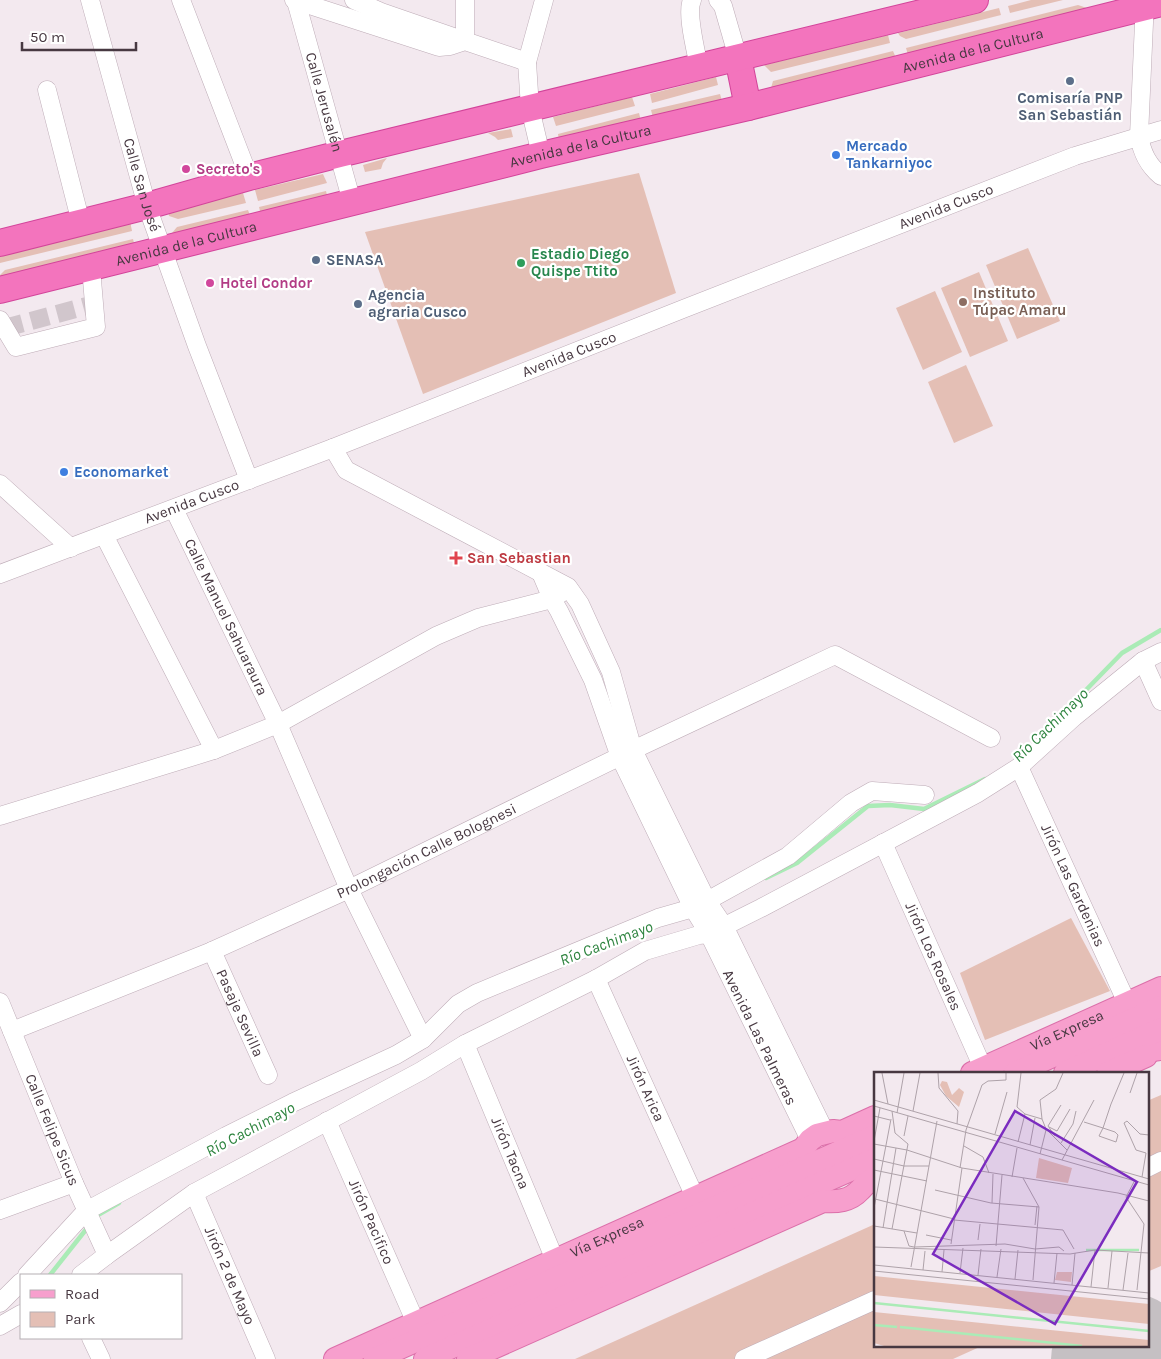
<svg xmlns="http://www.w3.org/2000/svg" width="1161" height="1359" font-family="Karla,sans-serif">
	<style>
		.green { fill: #e4bfb5 }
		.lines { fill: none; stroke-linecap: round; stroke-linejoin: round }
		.stream { stroke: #aaebb6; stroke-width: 4.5 }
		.runway { stroke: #c5c0c3; stroke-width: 102 }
		.minor-tunnel { stroke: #d1c6cc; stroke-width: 18; stroke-dasharray: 18 9; stroke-linecap: butt }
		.minor-casing { stroke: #beacb7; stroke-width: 19 }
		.major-casing { stroke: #db6fa9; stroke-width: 24 }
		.highway-casing { stroke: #d2449a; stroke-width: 28 }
		.minor { stroke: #fff; stroke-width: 18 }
		.major { stroke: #f79fcd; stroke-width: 22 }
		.highway { stroke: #f374bd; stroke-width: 26 }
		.service-dot { fill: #5c6f8a; stroke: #fff; stroke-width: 2 }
		.shop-dot { fill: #3f7fe0; stroke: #fff; stroke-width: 2 }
		.hotel-dot { fill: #d1479c; stroke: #fff; stroke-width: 2 }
		.leisure-dot { fill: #2e9e5b; stroke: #fff; stroke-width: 2 }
		.education-dot { fill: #8d6e63; stroke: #fff; stroke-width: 2 }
		.health-dot { fill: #e0444e; stroke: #fff; stroke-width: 2 }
		.labels { text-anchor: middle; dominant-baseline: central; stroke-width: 4.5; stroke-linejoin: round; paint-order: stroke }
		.street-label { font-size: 15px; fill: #473841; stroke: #fff }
		.service-label { font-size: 15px; font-weight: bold; fill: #4e5e75; stroke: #fff; text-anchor: start }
		.shop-label { font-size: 15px; font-weight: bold; fill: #366cbe; stroke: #fff; text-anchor: start }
		.hotel-label { font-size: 15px; font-weight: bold; fill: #b23c85; stroke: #fff; text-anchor: start }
		.leisure-label { font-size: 15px; font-weight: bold; fill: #27864d; stroke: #fff; text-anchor: start }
		.education-label { font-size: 15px; font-weight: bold; fill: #785e54; stroke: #fff; text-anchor: start }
		.health-label { font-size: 15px; font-weight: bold; fill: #be3a42; stroke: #fff; text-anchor: start }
		.water-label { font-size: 16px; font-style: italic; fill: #2e843f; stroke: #fff }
		.inset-river { fill: none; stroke: #aaebb6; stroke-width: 2.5 }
		.inset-road { fill: none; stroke: #aea2a9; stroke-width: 1 }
		.view { fill: #7b2cbf; fill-opacity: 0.15; stroke: #7b2cbf; stroke-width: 2.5 }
		.inset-edge { fill: none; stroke: #473841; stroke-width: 2.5 }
	</style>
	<rect width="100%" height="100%" fill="#f3e9ef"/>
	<!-- green -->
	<g class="green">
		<path d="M 1031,0 L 1063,0 L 1010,13 L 1008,6 Z"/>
		<path d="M 1078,5 L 1090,9 L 908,55 L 906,48 Z"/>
		<path d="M 999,8 L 1001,15 L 906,39 L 900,36 L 898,33 Z"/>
		<path d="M 888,35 L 890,43 L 771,72 L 764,65 Z"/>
		<path d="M 893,51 L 896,58 L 771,88 L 773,81 Z"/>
		<path d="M 716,77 L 718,85 L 652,103 L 650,94 Z"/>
		<path d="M 720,94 L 722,101 L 653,118 L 651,110 Z"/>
		<path d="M 632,97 L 635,106 L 556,126 L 553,117 Z"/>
		<path d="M 639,113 L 641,121 L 559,141 L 558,134 Z"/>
		<path d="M 511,129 L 513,137 L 498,140 L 495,137 L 488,133 Z"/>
		<path d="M 387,158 L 383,163 L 381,169 L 365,172 L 363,165 Z"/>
		<path d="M 639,173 L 676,293 L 423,394 L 365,232 Z"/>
		<path d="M 323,174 L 327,183 L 258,201 L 255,190 Z"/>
		<path d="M 326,191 L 328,199 L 261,215 L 259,207 Z"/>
		<path d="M 243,193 L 246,203 L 178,219 L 169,216 L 168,211 Z"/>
		<path d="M 248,210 L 251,218 L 173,236 L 172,233 L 177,227 Z"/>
		<path d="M 130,221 L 132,231 L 0,263 L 0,254 Z"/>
		<path d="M 133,239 L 135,247 L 0,280 L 0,275 L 5,270 Z"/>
		<path d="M 1028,248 L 1060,321 L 1017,339 L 986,265 Z"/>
		<path d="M 979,272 L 1008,341 L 970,357 L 941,288 Z"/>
		<path d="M 935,291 L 962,352 L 923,370 L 896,308 Z"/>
		<path d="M 966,365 L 993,426 L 954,443 L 928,382 Z"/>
		<path d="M 1071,918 L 1110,991 L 985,1040 L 960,973 Z"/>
		<path d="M 1161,1095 L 1161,1266 L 1147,1272 L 1147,1101 Z"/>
		<path d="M 875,1224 L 875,1345 L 984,1345 L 953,1359 L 575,1359 Z"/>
	</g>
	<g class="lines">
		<!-- stream -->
		<g class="stream">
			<path d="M 1049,728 L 1122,653 L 1161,630"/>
			<path d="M 766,878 L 797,863 L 868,806 L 890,805 L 924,809 L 985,779"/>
			<path d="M 95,1219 L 98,1215 L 119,1203"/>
			<path d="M 50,1275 L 88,1227"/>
		</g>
		<!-- runway -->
		<path class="runway" d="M 1102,1359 L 1133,1345"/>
		<!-- minor-tunnel -->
		<path class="minor-tunnel" d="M 5,328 L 94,304"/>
		<!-- minor casing -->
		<g class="minor-casing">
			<g id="minor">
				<path id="s1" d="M 90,0 L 147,206 L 197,346 L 249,480"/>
				<path d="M 181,0 L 249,177"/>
				<path d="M 294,0 L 439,47 L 450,46 L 465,41 L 527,62"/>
				<path d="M 354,0 L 381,12 L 465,41 L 465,0"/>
				<path d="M 692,0 C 686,13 696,51 699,67"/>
				<path d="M 718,0 L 723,6 L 738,58"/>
				<path d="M 1145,0 L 1139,136 C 1142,153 1148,165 1161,176"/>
				<path id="s2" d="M 296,1 L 352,202"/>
				<path d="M 47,90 L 81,223"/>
				<path d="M 541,155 L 530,108 L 527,62 L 544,0"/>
				<path d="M 0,320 L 16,347 L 96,327 L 91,268"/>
				<path d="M 333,448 L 346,470 L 568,587 L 580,604 L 611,672 L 633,750 L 707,901 L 724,926 L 825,1132"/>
				<path d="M 0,484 L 71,548"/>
				<path id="s3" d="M 174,509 L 278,724 L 349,889 L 423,1039"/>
				<path d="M 104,535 L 214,750"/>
				<path id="s4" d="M 541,573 L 552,599 L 559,611 L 593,680 L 620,757 L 693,908 L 709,934 L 810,1140"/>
				<path id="s5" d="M 0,574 L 333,448 L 683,309 L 1075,156 L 1161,130"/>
				<path d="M 1143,661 L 1161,701"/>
				<path id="s6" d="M 1019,767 L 1127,1003"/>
				<path d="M 0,816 L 214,750 L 278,724 L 436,636 L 478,618 L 552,599 L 561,593"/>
				<path id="s7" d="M 883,843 L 983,1068"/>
				<path id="s8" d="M 212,951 L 268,1075"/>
				<path id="s9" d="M 596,979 L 695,1197"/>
				<path id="s10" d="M 0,1002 L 74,1183 L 107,1255"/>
				<path id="s11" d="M 12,1031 L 212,951 L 349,889 L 633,750 L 835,655 L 991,738"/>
				<path id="s12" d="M 465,1044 L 555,1260"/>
				<path id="s13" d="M 327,1121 L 416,1323"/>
				<path d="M 1147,1168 L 1161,1161"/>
				<path id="s14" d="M 194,1193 L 266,1359"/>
				<path d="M 0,1210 L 74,1183"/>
				<path d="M 27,1275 L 86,1211 L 226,1136 L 292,1103 L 396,1055 L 423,1039 L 458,1004 L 477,993 L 658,918 L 693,908 L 707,901 L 788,856 L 851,803 L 872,791 L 925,795"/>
				<path d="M 81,1275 L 107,1255 L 194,1193 L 421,1071 L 465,1044 L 596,979 L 645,951 L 699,935 L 709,934 L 761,908 L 978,793 L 1019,767 L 1074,717 L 1143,661 L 1161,652"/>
				<path d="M 0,1303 L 21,1282"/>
				<path d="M 0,1326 L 21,1314"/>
				<path d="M 91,1338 L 101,1359"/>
				<path d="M 744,1359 L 875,1300"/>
			</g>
		</g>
		<!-- major casing -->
		<g class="major-casing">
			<g id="major">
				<path d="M 1124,1054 L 1161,1049"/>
				<path id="s15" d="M 972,1073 L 1161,988"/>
				<path d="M 1015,1073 L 1161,1007"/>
				<path d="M 1065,1073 L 1161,1029"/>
				<path d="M 1108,1073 L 1146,1056"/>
				<path id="s16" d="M 335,1359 L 803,1149 L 810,1140 L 817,1135 L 833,1131 L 842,1132 L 875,1117"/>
				<path d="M 375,1359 L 875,1136"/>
				<path d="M 425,1359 L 875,1159"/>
				<path d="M 468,1359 L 823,1201 C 837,1202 850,1201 860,1190 C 866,1184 866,1182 875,1178"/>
			</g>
		</g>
		<!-- highway casing -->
		<g class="highway-casing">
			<g id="highway">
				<path d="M 738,58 L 748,107"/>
				<path d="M 0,243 L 147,206 L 249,177 L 340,154 L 975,0"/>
				<path id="s17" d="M 0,290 L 541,155 L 748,107 L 1161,3"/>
			</g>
		</g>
		<!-- minor -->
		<use href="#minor" class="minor"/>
		<!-- major -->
		<use href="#major" class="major"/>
		<!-- highway -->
		<use href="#highway" class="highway"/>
	</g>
	<!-- markers -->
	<g class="service-dot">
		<circle cx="1070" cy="81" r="5"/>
		<circle cx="316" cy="260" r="5"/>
		<circle cx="358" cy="304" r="5"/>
	</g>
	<g class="shop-dot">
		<circle cx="836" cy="155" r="5"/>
		<circle cx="64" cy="472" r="5"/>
	</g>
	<g class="hotel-dot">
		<circle cx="186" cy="169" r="5"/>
		<circle cx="210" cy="283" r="5"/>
	</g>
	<circle class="leisure-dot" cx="521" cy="263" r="5"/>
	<circle class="education-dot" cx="963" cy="302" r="5"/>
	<path class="health-dot" d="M453.5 550.5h5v5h5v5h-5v5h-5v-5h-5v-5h5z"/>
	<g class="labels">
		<!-- street labels -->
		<g class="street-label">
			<text stroke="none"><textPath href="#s17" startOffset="1002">Avenida de la Cultura</textPath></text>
			<text stroke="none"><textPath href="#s2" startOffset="105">Calle Jerusalén</textPath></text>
			<text stroke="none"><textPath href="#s17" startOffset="598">Avenida de la Cultura</textPath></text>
			<text stroke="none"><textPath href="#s1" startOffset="192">Calle San José</textPath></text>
			<text stroke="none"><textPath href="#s5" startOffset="1015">Avenida Cusco</textPath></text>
			<text stroke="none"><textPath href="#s17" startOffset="192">Avenida de la Cultura</textPath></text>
			<text stroke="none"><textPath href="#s5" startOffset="610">Avenida Cusco</textPath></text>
			<text stroke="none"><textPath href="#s5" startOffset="205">Avenida Cusco</textPath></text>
			<text stroke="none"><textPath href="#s3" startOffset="120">Calle Manuel Sahuaraura</textPath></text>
			<text stroke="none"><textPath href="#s11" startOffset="452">Prolongación Calle Bolognesi</textPath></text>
			<text stroke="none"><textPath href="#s6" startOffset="130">Jirón Las Gardenias</textPath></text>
			<text stroke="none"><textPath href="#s7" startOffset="124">Jirón Los Rosales</textPath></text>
			<text stroke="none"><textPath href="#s8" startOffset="68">Pasaje Sevilla</textPath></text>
			<text stroke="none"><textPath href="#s15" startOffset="104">Vía Expresa</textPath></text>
			<text stroke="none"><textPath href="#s4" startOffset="514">Avenida Las Palmeras</textPath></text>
			<text stroke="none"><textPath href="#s9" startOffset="120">Jirón Arica</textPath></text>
			<text stroke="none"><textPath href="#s10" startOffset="138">Calle Felipe Sicus</textPath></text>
			<text stroke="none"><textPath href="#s12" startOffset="118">Jirón Tacna</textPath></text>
			<text stroke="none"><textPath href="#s13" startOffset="110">Jirón Pacifico</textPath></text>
			<text stroke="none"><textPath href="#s16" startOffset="298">Vía Expresa</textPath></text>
			<text stroke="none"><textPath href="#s14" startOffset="90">Jirón 2 de Mayo</textPath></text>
		</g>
		<!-- service labels -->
		<g class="service-label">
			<text x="1070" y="98" text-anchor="middle">Comisaría PNP<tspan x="1070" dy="17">San Sebastián</tspan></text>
			<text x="326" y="260">SENASA</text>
			<text x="368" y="295">Agencia<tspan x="368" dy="17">agraria Cusco</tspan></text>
		</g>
		<!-- shop labels -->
		<g class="shop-label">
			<text x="846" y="146">Mercado<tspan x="846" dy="17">Tankarniyoc</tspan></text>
			<text x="74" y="472">Economarket</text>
		</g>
		<!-- hotel labels -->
		<g class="hotel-label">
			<text x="196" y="169">Secreto's</text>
			<text x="220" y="283">Hotel Condor</text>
		</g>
		<!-- leisure labels -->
		<g class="leisure-label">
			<text x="531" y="254">Estadio Diego<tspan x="531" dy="17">Quispe Ttito</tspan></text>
		</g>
		<!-- education labels -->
		<g class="education-label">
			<text x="973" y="293">Instituto<tspan x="973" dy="17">Túpac Amaru</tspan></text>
		</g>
		<!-- health labels -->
		<g class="health-label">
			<text x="467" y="558">San Sebastian</text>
		</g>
		<!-- water labels -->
		<g class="water-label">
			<text transform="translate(1050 725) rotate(-44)">Río Cachimayo</text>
			<text transform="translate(606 943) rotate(-21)">Río Cachimayo</text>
			<text transform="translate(250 1129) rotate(-28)">Río Cachimayo</text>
		</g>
	</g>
	<!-- overview -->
	<g transform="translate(874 1072)">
		<rect width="275" height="275" fill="#f3e9ef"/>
		<path d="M 68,9 L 73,10 L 78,23 L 85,16 L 90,20 L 85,35 L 72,24 L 66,13 ZM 165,86 L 198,96 L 194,111 L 162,106 ZM 183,200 L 198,200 L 197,210 L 181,208 ZM 0,204 L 275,232 L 275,252 L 0,223 ZM 0,240 L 275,268 L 275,274 L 10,274 L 0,271 Z" fill="#e4bfb5"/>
		<path class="inset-river" d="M 212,178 L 265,178M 0,231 L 275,259M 0,253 L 23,255M 26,255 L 208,274"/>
		<path class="inset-road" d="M 8,1 L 14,32M 64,1 L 65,16 L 84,39 L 83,52M 147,1 L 143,35 L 151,42 L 168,47 L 172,57 L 193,78M 256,21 L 263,1M 0,28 L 275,107M 0,34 L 275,113M 39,39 L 46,1M 23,41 L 30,1M 0,44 L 16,48M 168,47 L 166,28 L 182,17 L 189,1M 210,50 L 229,56 L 241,60 L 244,63 L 242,70 L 225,64 L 229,56 L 237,32 L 250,1M 175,55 L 183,59 L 196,37M 121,62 L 133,20M 30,64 L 34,44M 181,64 L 174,54 L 187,33M 0,69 L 6,36M 144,70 L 151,42M 187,71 L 199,52 L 202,39M 0,72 L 33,78 L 88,96 L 244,121 L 275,129M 156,73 L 161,46M 90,74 L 109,85 L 115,101M 166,82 L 172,58M 0,87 L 30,94 L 55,94M 188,88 L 220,28M 86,96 L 92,58 L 108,13 L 114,9 L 132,8 L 132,1M 0,98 L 53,109M 138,105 L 143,76M 268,105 L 272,81 L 262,78 L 250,51 L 253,49 L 266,62 L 275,63M 149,106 L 165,135 L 159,208M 261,108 L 252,125 L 270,152 L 263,218M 61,118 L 117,131 L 165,135M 1,127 L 80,147M 118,131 L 119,102M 0,136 L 17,47M 80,148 L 189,158 L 200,177M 161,153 L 163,134M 0,154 L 43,161M 9,156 L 22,76M 18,157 L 34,72 L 21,61 L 18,39M 30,159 L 35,174 L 40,175M 52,163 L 77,168M 104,168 L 106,152M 77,172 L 88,96M 122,174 L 128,103M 0,175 L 196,182 L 221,178 L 275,181M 41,175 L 131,172 L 161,177 L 185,175 L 190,179M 0,193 L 275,221M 37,195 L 63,49M 49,198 L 51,179M 0,199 L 275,227M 68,200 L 70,178M 86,201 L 89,176M 104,203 L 107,177M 123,205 L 127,177M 141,207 L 144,178M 180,211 L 183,181M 198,213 L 201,181M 217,215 L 221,178M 234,216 L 238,179M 249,218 L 254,181"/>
		<path class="view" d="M 141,39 L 263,110 L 181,252 L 59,182 Z"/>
		<rect width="275" height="275" class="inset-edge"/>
	</g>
	<!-- legend -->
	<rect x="20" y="1274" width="162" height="65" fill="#ffffff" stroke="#b5afb3"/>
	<rect x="30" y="1290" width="25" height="8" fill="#f79fcd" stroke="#b5afb3"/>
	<text x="65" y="1299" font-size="15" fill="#473841">Road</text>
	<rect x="30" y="1312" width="25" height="15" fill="#e4bfb5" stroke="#b5afb3"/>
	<text x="65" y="1324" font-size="15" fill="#473841">Park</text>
	<!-- scale -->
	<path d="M22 42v8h114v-8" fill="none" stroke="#473841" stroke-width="2.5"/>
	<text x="30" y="42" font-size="15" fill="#473841" stroke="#ffffff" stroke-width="4" paint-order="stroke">50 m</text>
</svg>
